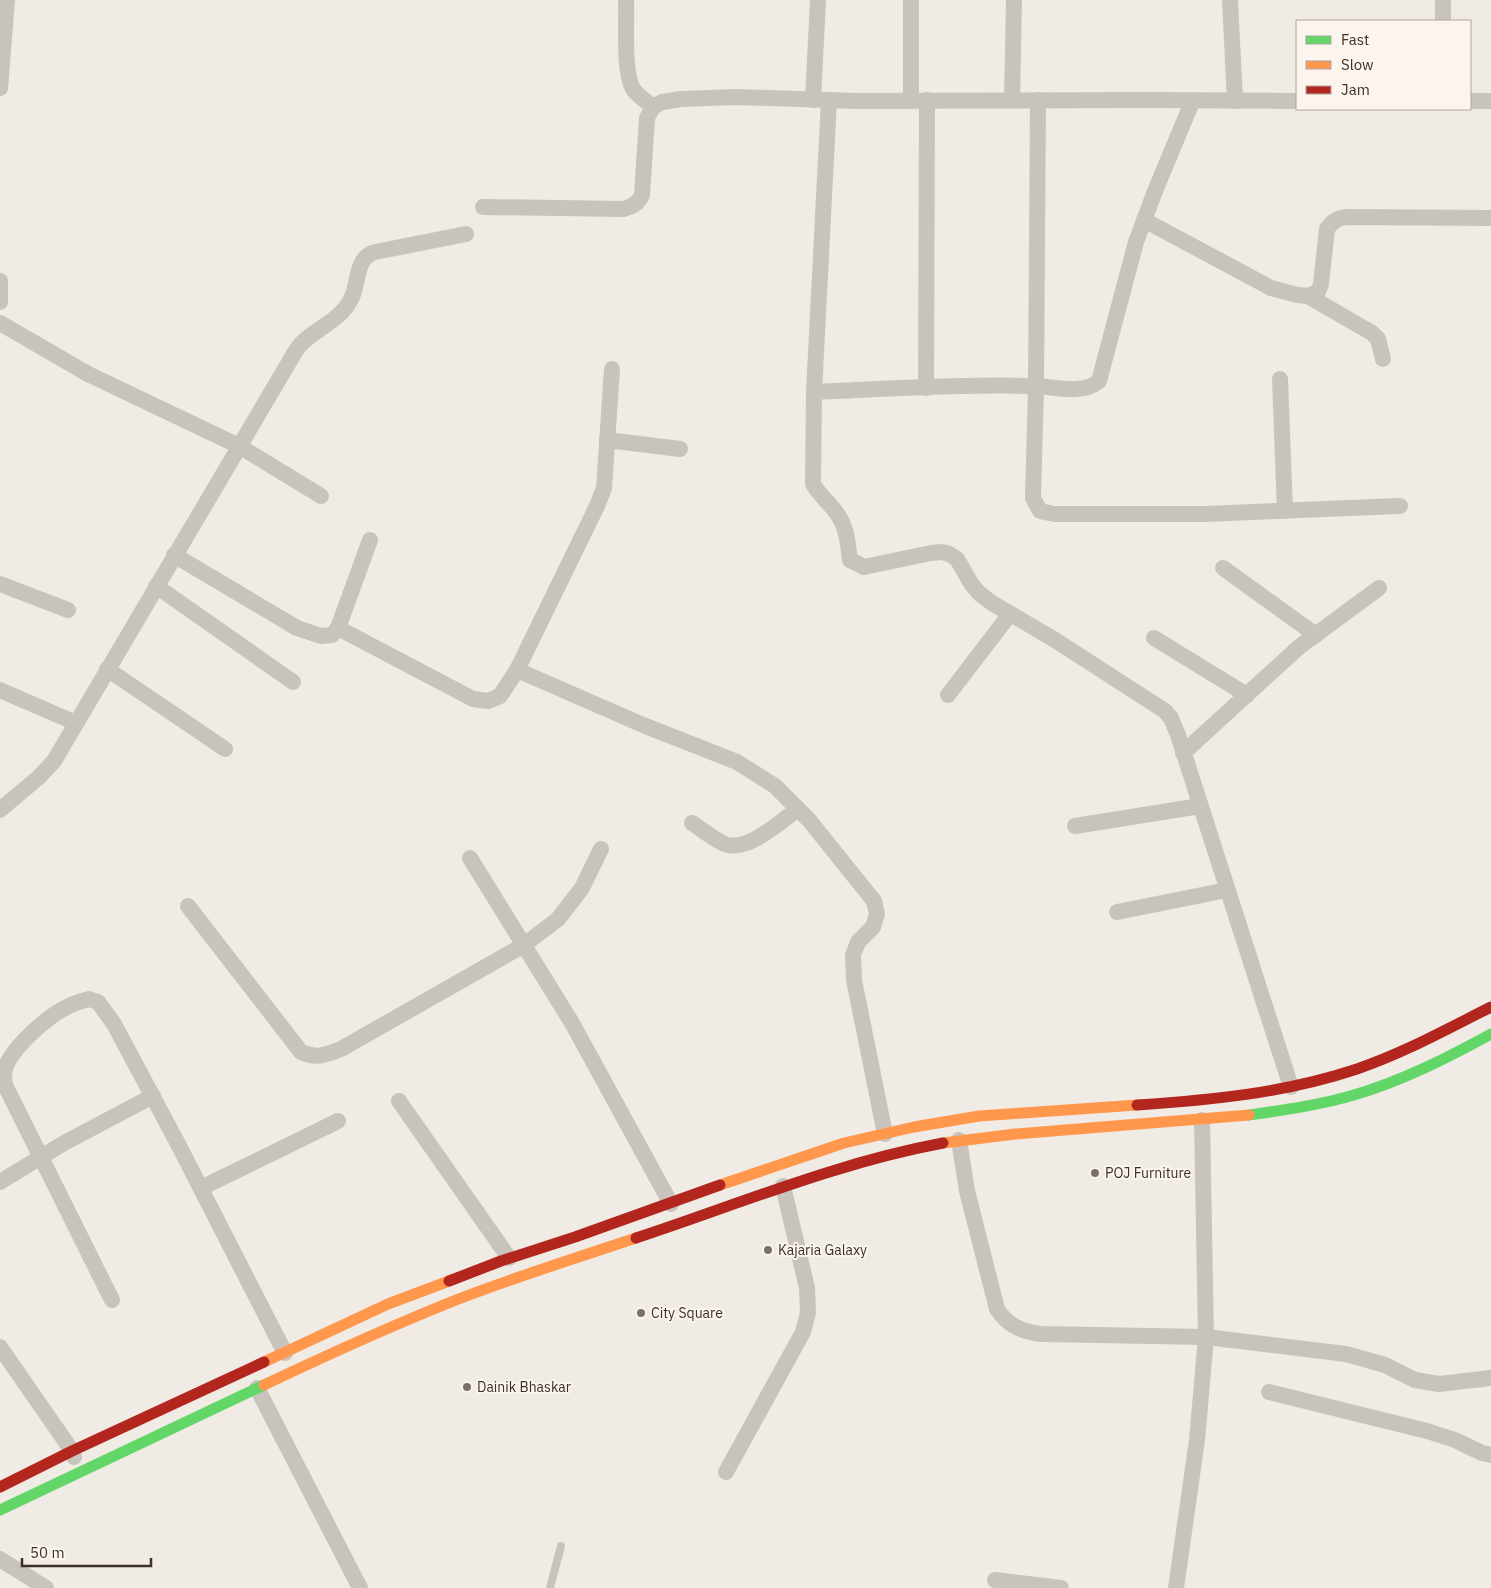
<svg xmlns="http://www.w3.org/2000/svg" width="1491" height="1588" font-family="'IBM Plex Sans',sans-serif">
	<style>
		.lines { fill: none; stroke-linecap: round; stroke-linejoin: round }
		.lane { stroke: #c9c3be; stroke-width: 8 }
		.street { stroke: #c9c3be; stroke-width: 16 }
		.fast { stroke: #63d668; stroke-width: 11 }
		.slow { stroke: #ff974d; stroke-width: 11 }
		.jam { stroke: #b3261e; stroke-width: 11 }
		.poi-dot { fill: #7a716c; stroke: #fbf5ee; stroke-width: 2 }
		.labels { text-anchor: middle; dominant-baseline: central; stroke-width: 4; stroke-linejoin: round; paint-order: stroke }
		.poi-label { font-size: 14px; fill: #3b302b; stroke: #fbf5ee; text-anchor: start }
	</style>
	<rect width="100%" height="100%" fill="#f0ebe5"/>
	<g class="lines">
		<!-- lane -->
		<path class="lane" d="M 550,1588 L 561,1546"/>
		<!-- street -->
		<g class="street">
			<path d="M 626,0 C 627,21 623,72 633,89 C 638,96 646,101 653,107"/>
			<path d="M 1230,0 L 1235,101"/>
			<path d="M 1443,0 L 1443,21"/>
			<path d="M 0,88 L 7,0"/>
			<path d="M 813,100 L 818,0"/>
			<path d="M 829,100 L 814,392 L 813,484 C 820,496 830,503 838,515 C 847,528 848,545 850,560 L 864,567 L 931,553 L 942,552 L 949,554 L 957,559 L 972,585 L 980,594 L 992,603 L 1055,640 L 1165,711 L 1171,718 L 1178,735 L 1291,1087"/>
			<path d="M 911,100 L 911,0"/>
			<path d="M 1012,100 L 1014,0"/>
			<path d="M 1038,100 L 1036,386 L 1033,498 L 1040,511 L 1054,514 L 1205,514 L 1400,506"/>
			<path d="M 1470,101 L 1491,101"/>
			<path d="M 483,207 L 623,209 C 633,206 638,204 642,195 L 647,118 L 653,107 L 662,102 L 681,99 L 736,97 L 858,101 L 1146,100 L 1297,101"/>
			<path d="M 1144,220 L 1271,288 L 1297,295 L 1308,296 L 1318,292 L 1321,284 L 1327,229 C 1333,221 1337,218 1347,217 L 1491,218"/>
			<path d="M 0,281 L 0,302"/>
			<path d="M 1308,296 L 1372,333 L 1378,339 L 1383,359"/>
			<path d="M 0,323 L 88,374 L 239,446 L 321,496"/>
			<path d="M 1280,379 L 1285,511"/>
			<path d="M 926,388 L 927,100"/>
			<path d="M 814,392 C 888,389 962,384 1036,386 C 1056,387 1083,395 1099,381 L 1136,242 L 1155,191 L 1193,100"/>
			<path d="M 607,440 L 680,449"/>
			<path d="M 174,555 L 297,628 L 321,636 L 332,635 L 338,628 L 370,540"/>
			<path d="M 1223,568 L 1316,635"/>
			<path d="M 0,584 L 68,610"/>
			<path d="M 156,586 L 293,682"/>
			<path d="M 338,628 L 473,699 L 488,701 L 500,696 L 517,670 L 597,506 L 604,488 L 612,369"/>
			<path d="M 1154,638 L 1247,695"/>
			<path d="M 107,669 L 225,749"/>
			<path d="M 517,670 L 643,725 L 737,762 L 775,786 L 809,820 L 874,901 L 877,914 L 873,927 L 858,942 L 853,955 L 854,980 L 885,1134"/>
			<path d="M 0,690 L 76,723"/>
			<path d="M 948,695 L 1010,614"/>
			<path d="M 1183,753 L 1299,647 L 1379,588"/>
			<path d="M 0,810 L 39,777 L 54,761 L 285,369 C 290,361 295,350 302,343 C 318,327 342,320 352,297 C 359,282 355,258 375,252 L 466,234"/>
			<path d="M 692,823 C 700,828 720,844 728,845 C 750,850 781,821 798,809"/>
			<path d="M 1075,826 L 1200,806"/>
			<path d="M 470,858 L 572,1023 L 671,1204"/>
			<path d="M 188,906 L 301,1052 C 318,1059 324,1055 341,1049 L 524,945 L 558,919 L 582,888 L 601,849"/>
			<path d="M 1117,912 L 1227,890"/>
			<path d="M 399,1101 L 509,1258"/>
			<path d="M 959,1140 L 967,1191 L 997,1309 C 1008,1326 1021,1331 1041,1334 L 1206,1337 L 1346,1354 L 1385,1365 L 1415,1380 L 1439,1384 L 1491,1378"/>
			<path d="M 0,1182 L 64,1143 L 153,1096"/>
			<path d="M 201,1188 L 338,1121"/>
			<path d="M 112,1300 L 5,1085 C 4,1078 3,1072 6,1066 C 14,1046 48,1016 67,1007 C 74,1003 82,1001 89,999 L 98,1002 L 114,1024 L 177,1142 L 285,1353"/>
			<path d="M 0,1347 L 72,1451 L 74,1457"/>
			<path d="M 257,1388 L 360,1588"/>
			<path d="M 1269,1392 L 1427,1431 L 1455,1440 L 1482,1453 L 1491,1455"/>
			<path d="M 726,1472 L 803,1332 L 808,1313 L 807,1288 L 783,1186"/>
			<path d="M 0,1559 L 46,1588"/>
			<path d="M 995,1580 L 1061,1588"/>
			<path d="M 1176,1588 L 1197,1440 L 1206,1337 L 1202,1120"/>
		</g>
		<!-- fast -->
		<g class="fast">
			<path d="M 1249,1115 C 1284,1110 1320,1105 1354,1095 C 1402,1081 1447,1058 1491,1034"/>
			<path d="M 0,1510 L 264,1385"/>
		</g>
		<!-- slow -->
		<g class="slow">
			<path d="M 943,1143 L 1015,1134 L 1249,1115"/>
			<path d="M 720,1185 L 844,1143 L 914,1127 L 979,1116 L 1137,1105"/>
			<path d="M 264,1362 L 388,1304 L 449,1281"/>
			<path d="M 264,1385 C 327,1355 391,1326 456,1300 C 515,1277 576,1258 636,1238"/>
		</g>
		<!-- jam -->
		<g class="jam">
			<path d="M 1137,1105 C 1212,1100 1285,1093 1357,1069 C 1404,1053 1447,1029 1491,1007"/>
			<path d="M 636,1238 C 739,1204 836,1163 943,1143"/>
			<path d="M 449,1281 L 501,1261 L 575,1237 L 720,1185"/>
			<path d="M 0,1487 L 72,1451 L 264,1362"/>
		</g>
	</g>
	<!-- markers -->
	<g class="poi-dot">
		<circle cx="1095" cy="1173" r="5"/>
		<circle cx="768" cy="1250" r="5"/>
		<circle cx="641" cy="1313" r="5"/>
		<circle cx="467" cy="1387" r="5"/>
	</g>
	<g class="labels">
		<!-- poi labels -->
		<g class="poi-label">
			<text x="1105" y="1173">POJ Furniture</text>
			<text x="778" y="1250">Kajaria Galaxy</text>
			<text x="651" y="1313">City Square</text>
			<text x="477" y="1387">Dainik Bhaskar</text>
		</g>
	</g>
	<!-- legend -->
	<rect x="1296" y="20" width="175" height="90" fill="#fbf5ee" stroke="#aea6a0"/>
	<rect x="1306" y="36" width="25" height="8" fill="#63d668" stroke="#aea6a0"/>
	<text x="1341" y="45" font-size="15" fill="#3b302b">Fast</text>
	<rect x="1306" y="61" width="25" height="8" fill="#ff974d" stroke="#aea6a0"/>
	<text x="1341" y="70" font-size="15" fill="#3b302b">Slow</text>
	<rect x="1306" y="86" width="25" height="8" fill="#b3261e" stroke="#aea6a0"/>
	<text x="1341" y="95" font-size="15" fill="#3b302b">Jam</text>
	<!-- scale -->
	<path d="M22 1558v8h129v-8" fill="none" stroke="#3b302b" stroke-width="2.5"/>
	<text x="30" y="1558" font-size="15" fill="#3b302b" stroke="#fbf5ee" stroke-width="4" paint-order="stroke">50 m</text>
</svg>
